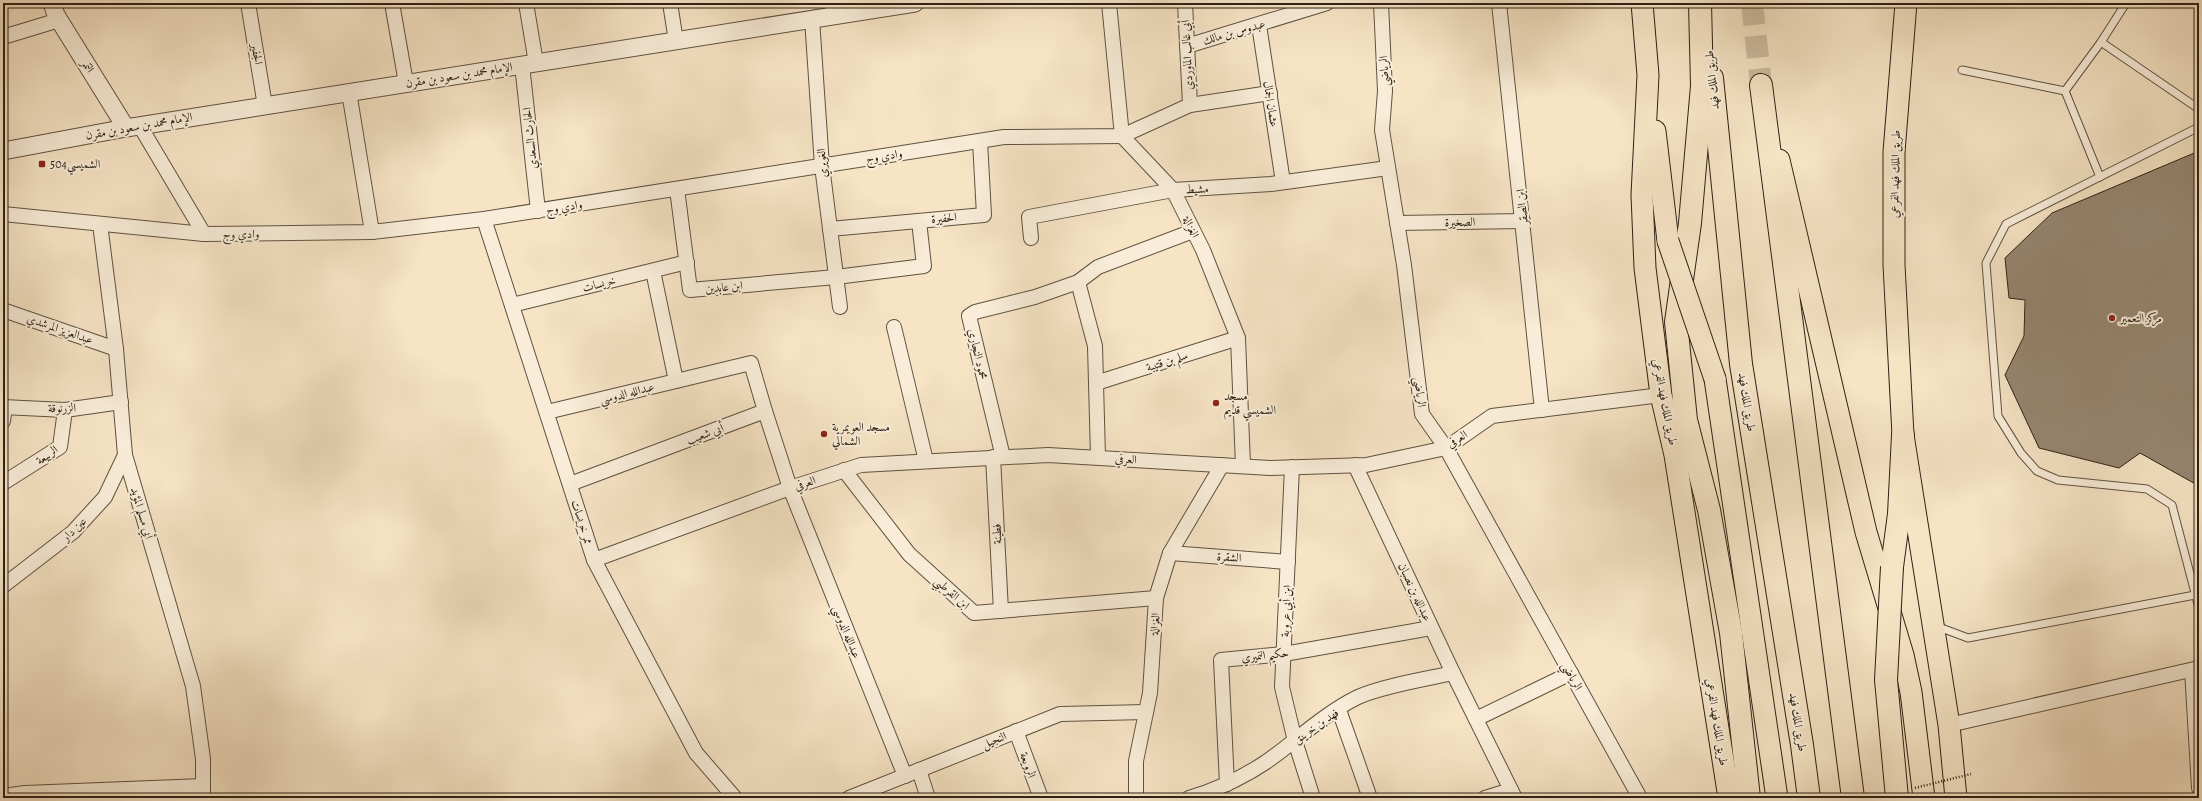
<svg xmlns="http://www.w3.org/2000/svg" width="2202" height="801" font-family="Alegreya,Amiri,serif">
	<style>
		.building { fill: #968671; stroke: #2d2115 }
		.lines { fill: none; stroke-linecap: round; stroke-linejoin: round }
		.motorway-tunnel { stroke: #cebda2; stroke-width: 22; stroke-dasharray: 22 11; stroke-linecap: butt }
		.service-casing { stroke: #5f5241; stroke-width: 9 }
		.minor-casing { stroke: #5f5241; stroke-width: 16 }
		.tertiary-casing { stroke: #5f5241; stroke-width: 19 }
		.primary-casing { stroke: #2d2115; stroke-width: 23 }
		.trunk-casing { stroke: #2d2115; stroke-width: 24 }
		.motorway-casing { stroke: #2d2115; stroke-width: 24 }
		.service { stroke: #f9edd9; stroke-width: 7 }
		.minor { stroke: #f9edd9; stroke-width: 14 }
		.tertiary { stroke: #f9edd9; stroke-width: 17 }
		.primary { stroke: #f6e4c5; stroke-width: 21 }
		.trunk { stroke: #f6e4c5; stroke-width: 22 }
		.motorway { stroke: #f6e4c5; stroke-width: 22 }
		.primary-bridge-casing { stroke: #2d2115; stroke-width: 23; stroke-linecap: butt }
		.trunk-bridge-casing { stroke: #2d2115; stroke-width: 24; stroke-linecap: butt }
		.path-bridge { stroke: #2d2115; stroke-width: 2.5; stroke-dasharray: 1 2; stroke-linecap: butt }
		.primary-bridge { stroke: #f6e4c5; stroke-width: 21 }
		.trunk-bridge { stroke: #f6e4c5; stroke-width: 22 }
		.poi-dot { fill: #8f2418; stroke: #f9edd9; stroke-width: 1.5 }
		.labels { text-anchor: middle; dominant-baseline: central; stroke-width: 4; stroke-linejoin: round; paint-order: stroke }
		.street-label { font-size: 12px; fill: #2d2115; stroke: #f9edd9 }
		.poi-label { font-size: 12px; fill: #2d2115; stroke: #f9edd9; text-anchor: start }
	</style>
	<rect width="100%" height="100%" fill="#f6e4c5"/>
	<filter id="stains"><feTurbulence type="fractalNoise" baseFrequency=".005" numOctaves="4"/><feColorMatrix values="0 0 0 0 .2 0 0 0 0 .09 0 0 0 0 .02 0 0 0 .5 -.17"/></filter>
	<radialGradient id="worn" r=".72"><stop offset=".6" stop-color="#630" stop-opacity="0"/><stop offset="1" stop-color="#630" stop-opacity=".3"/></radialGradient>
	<!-- building -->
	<path class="building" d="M 2199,151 L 2199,486 L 2140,453 L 2119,468 L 2039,448 L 2005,375 L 2024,336 L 2025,300 L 2009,298 L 2005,258 L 2052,213 Z"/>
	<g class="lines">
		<!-- motorway-tunnel -->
		<path class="motorway-tunnel" d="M 1752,3 L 1761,85"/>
		<!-- service casing -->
		<g class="service-casing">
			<g id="service">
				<path d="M 2126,3 L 2101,42 L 2199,109"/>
				<path d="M 1962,70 L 2065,91 L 2101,42"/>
				<path d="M 2065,91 L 2100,177"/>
				<path d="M 2199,127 L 2006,224 L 1986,263 L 1998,416 L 2021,453 L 2037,471 L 2058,480 L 2147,489 L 2172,505 L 2199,608"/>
				<path d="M 1936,626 L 1968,638 L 2195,595"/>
			</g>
		</g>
		<!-- minor casing -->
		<g class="minor-casing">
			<g id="minor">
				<path d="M 248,3 L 265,106"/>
				<path d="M 392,3 L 406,83"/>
				<path d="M 526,3 L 536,63"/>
				<path d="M 670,3 L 676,41"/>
				<path d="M 832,3 L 834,16"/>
				<path d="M 1109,3 L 1122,136 L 1173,190 L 1203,250 L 1238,338 L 1243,466"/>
				<path d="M 1381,3 L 1385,91 L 1382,130 L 1404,265 L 1422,414 L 1446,448 L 1640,798"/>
				<path d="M 1499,3 L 1542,410"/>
				<path d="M 812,19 L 822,166 L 840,307"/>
				<path d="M 1259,25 L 1283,182"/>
				<path d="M 3,37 L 59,20"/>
				<path d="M 1187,46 L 1327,3"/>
				<path d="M 522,65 L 538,211"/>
				<path d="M 349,92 L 372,232"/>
				<path d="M 1190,105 L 1270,93"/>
				<path d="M 140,126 L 204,234"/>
				<path d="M 677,189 L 690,290 L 836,277 L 924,266 L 919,221"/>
				<path d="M 3,214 L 204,234 L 372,232 L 484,219 L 1004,137 L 1122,136 L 1190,105 L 1185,3"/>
				<path d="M 484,219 L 594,560 L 696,753 L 735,798"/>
				<path d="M 1397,223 L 1523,221"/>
				<path d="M 100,224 L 116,349 L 125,455 L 193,686 L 203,759 L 203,798"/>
				<path d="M 830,229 L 984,215 L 980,141"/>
				<path d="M 1031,238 L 1029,217 L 1173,190 L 1271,184 L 1388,168"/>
				<path d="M 653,271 L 676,381"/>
				<path d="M 1078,282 L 1095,346 L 1098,457"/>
				<path d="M 512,305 L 687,262"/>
				<path d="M 3,310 L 116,349"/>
				<path d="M 894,327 L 926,461"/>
				<path d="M 1096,383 L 1238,338"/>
				<path d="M 3,407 L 65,410 L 121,402"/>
				<path d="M 547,412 L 751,363 L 765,411"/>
				<path d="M 3,421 L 5,407"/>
				<path d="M 993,457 L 1001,611"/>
				<path d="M 1003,457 L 969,316 L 975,312 L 1035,297 L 1078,282 L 1098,267 L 1193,231"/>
				<path d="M 1355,465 L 1453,673 L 1515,798"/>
				<path d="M 1292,467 L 1282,687 L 1295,741 L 1313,798"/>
				<path d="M 844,470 L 909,554 L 974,613 L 1156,598"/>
				<path d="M 3,483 L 60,447 L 65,410"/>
				<path d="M 570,484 L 765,411 L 790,488 L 905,776"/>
				<path d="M 1170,553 L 1288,562"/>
				<path d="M 594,560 L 790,488 L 861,465 L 1048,455 L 1270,468 L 1366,465 L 1446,448 L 1492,416 L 1661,395"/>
				<path d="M 3,586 L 73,532 L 105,497 L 125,455"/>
				<path d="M 2192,670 L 2199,788"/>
				<path d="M 1339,710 L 1370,798"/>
				<path d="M 1476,719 L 1571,673"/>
				<path d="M 1949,725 L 2199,668"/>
				<path d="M 1016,731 L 1041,798"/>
				<path d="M 919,770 L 928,798"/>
				<path d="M 1227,784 L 1221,660 L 1284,654 L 1431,628"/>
				<path d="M 3,796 L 25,793 L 203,786"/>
				<path d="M 849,798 L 1060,714 L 1146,712"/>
				<path d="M 1136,798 L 1136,761 L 1150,693 L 1156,598 L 1170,553 L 1222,465"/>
				<path d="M 1189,798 C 1216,790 1242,778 1266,762 C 1296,741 1325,713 1358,697 C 1382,686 1426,679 1453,673"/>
				<path d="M 1485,798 L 1511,790"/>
			</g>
		</g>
		<!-- tertiary casing -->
		<g class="tertiary-casing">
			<g id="tertiary">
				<path d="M 52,3 L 56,15 L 126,128"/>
				<path d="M 3,151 L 126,128 L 915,3"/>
			</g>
		</g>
		<!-- primary casing -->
		<g class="primary-casing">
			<g id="primary">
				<path d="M 1642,3 L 1648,75 L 1642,195 L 1645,268 L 1661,395 L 1675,455 L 1729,798"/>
				<path d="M 1906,3 L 1894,152 L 1894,265 L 1903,435 L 1949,725 L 1956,798"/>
				<path d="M 1655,131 L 1668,241"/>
				<path d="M 1779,160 L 1866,532 L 1903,655 L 1911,692 L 1924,798"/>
				<path d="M 1715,379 L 1777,798"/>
			</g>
		</g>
		<!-- trunk casing -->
		<g class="trunk-casing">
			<path id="trunk" d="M 1892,567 L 1899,514 L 1903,435"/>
		</g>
		<!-- motorway casing -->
		<g class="motorway-casing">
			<g id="motorway">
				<path d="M 1700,3 L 1702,86 L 1690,223 L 1676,322 L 1686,420 L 1709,510 L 1731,633 L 1749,798"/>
				<path d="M 1712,78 L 1741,364 L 1802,745 L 1809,798"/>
				<path d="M 1761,85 L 1853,798"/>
			</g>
		</g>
		<!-- service -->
		<use href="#service" class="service"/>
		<!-- minor -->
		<use href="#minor" class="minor"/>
		<!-- tertiary -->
		<use href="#tertiary" class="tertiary"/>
		<!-- primary -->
		<use href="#primary" class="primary"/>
		<!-- trunk -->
		<use href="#trunk" class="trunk"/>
		<!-- motorway -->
		<use href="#motorway" class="motorway"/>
		<!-- primary-bridge casing -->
		<g class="primary-bridge-casing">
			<path id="primary-bridge" d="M 1668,241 L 1715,379"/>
		</g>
		<!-- trunk-bridge casing -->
		<g class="trunk-bridge-casing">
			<path id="trunk-bridge" d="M 1892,567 L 1886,680 L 1897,798"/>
		</g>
		<!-- path-bridge -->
		<path class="path-bridge" d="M 1915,788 L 1971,774"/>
		<!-- primary-bridge -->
		<use href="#primary-bridge" class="primary-bridge"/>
		<!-- trunk-bridge -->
		<use href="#trunk-bridge" class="trunk-bridge"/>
	</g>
	<!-- markers -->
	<g class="poi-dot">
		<rect x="38" y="160" width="8" height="8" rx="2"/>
		<circle cx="2112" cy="318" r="4"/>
		<circle cx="1216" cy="403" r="4"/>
		<circle cx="824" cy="434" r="4"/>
	</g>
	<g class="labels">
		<!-- street labels -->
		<g class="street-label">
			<text transform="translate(1234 32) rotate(-16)">عبدوس بن مالك</text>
			<text transform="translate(257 54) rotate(80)">الجفير</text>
			<text transform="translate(1187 55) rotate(-93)">أبي غالب الماوردي</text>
			<text transform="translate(88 66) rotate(58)">التمر</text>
			<text transform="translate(1384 71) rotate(-92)">الرياضي</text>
			<text transform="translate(459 75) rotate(-9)">الإمام محمد بن سعود بن مقرن</text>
			<text transform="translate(1712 80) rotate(-96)">طريق الملك فهد</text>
			<text transform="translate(1271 104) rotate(81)">عثمان الجمال</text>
			<text transform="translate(139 126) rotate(-10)">الإمام محمد بن سعود بن مقرن</text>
			<text transform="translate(530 138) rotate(-96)">الحارث السعدي</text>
			<text transform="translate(884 156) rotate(-9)">وادي وج</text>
			<text transform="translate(822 163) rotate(-95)">الغويري</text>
			<text transform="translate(1895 174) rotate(-89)">طريق الملك فهد الفرعي</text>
			<text transform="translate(1197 189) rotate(-3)">مشيط</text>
			<text transform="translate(564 207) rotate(-9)">وادي وج</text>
			<text transform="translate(1522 207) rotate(-96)">ابن الصقر</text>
			<text transform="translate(944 218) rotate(-5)">الحفيرة</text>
			<text transform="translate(1460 222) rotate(-1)">الصخيرة</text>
			<text transform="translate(1191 227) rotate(64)">الغزالة</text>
			<text transform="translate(241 234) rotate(-1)">وادي وج</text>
			<text transform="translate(599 284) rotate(-14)">خريسات</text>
			<text transform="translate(724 287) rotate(-5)">ابن عابدين</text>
			<text transform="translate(60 329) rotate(19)">عبدالعزيز المرشدي</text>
			<text transform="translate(978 354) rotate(77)">محمود النجاري</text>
			<text transform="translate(1167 361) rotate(-18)">سلم بن قتيبة</text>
			<text transform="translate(1420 392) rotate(83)">الرياضي</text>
			<text transform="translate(627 393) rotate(-14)">عبدالله الدوسي</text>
			<text transform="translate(1665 402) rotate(79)">طريق الملك فهد الفرعي</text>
			<text transform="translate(1747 402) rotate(81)">طريق الملك فهد</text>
			<text transform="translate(62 408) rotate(-1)">الزرنوقة</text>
			<text transform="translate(705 434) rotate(-20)">أبي شعيب</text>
			<text transform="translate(1457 439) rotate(-32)">العرفي</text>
			<text transform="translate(47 455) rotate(-35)">الربيعة</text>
			<text transform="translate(1126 459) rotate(4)">العرفي</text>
			<text transform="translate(805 483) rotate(-18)">العرفي</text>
			<text transform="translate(142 513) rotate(74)">أبي مسلم المؤيد</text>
			<text transform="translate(582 522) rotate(72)">ممر خريسات</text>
			<text transform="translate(74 529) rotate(-44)">عين دار</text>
			<text transform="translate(997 534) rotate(-93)">فطينة</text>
			<text transform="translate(1229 557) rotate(4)">الشقرة</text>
			<text transform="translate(1415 592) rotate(65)">عبدالله بن نصبان</text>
			<text transform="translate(952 593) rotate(42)">ابن القرطبي</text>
			<text transform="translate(1286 611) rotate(-87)">ابن أبي عروبة</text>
			<text transform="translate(1155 624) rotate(-86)">الغزالة</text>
			<text transform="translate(847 632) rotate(68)">عبدالله الدوسي</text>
			<text transform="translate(1265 655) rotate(-6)">حكيم النميري</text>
			<text transform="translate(1572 676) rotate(61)">الرياضي</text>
			<text transform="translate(1717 722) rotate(81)">طريق الملك فهد الفرعي</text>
			<text transform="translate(1798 722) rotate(81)">طريق الملك فهد</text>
			<text transform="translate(1316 726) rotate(-35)">فهد بن خرينق</text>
			<text transform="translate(994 740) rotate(-22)">النجيل</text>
			<text transform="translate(1028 765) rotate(70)">الرويعة</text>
		</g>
		<!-- poi labels -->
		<g class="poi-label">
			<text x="50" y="164">الشميسي504</text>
			<text x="2120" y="318">مركز التعمير</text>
			<text x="1224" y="396">مسجد<tspan x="1224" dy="14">الشميسي قديم</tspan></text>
			<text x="832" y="427">مسجد العويمرية<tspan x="832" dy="14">الشمالي</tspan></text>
		</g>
	</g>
	<!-- margin -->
	<rect width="2202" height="801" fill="none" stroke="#f6e4c5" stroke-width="16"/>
	<rect x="4" y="4" width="2194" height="793" fill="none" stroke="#2d2115" stroke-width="2"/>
	<rect x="8" y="8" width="2186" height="785" fill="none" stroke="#2d2115"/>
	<rect width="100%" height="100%" filter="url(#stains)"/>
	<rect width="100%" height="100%" fill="url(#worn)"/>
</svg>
